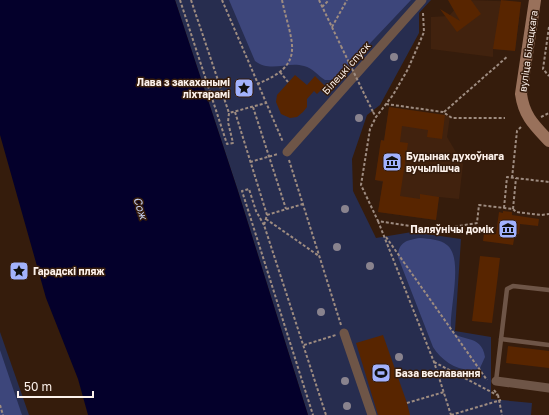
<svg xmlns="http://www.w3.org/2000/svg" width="549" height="415" font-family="'Golos Text',sans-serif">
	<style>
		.built { fill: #41220e }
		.green { fill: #272d4f }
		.forest { fill: #3d467b }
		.water { fill: #04002b }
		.building { fill: #582500 }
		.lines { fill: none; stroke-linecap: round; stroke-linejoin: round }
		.path { stroke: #9e8c81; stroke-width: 2; stroke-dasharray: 3 2; stroke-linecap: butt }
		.lane { stroke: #6e5547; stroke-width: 4.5 }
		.street { stroke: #6e5547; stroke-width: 9 }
		.secondary { stroke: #99715b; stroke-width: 12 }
		.path-bridge { stroke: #9e8c81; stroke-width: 2; stroke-dasharray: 3 2; stroke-linecap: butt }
		.tree { fill: #89838e }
		.labels { text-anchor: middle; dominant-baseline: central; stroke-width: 3; stroke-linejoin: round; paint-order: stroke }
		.street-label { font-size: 10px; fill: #fdf2ec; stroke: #351c0c }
		.poi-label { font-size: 10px; font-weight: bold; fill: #fdf2ec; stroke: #351c0c; text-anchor: start }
		.water-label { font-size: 11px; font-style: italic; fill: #c7d0f1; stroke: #351c0c }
	</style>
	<rect width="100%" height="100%" fill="#351c0c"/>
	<!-- built -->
	<g class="built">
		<path d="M 469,0 L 521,2 L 515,51 L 493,49 L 493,57 L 431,49 L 431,17 L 449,16 L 455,9 Z"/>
		<path d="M 389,107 L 450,116 L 447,137 L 463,164 L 459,199 L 439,197 L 436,220 L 378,212 L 383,182 L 375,180 L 381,140 L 384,140 Z"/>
	</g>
	<!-- green -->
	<g class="green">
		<path d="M 175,0 L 431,0 L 419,13 L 419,33 L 380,105 L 367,115 L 352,159 L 353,191 L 376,238 L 412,232 L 461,239 L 455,331 L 491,337 L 491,399 L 532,403 L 531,415 L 308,415 L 237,188 Z"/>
		<path d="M 0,332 L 29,415 L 0,415 Z"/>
	</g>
	<!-- forest -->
	<g class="forest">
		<path d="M 229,0 L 411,0 L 340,75 L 331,80 L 325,80 C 318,76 313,68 304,66 C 287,61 271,73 255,61 Z"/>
		<path d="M 420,238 C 429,239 440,239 447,245 C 464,258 449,309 451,329 C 459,344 481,332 485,357 L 480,368 C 462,374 443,363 433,347 L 398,257 C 398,242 407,240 420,238 Z"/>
		<path d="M 0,350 L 22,415 L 0,415 Z"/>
	</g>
	<!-- water -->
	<path class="water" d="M 0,0 L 175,0 L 237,188 L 308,415 L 88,415 L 78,379 L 46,298 L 0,135 Z"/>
	<!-- building -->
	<g class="building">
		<path d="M 448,0 L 471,0 L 481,14 L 457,32 L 440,9 L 460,21 Z"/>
		<path d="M 501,0 L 521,2 L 515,51 L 493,49 Z"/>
		<path d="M 295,75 L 307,85 L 315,76 L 325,86 L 317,94 L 314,91 L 307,99 L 307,107 L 303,112 L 297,117 L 290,118 L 281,114 L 276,102 L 277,95 Z"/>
		<path d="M 389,107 L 445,115 L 442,139 L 427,137 L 428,130 L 402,126 L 400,142 L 408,143 L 400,196 L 420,199 L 420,194 L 439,197 L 436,220 L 378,212 L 383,181 L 375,180 L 381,140 L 384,141 Z"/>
		<path d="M 503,211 L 512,212 L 512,215 L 539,219 L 538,226 L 520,224 L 519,234 L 515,234 L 513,245 L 483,241 L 484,233 L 496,234 L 499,212 L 503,213 Z"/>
		<path d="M 480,256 L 500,258 L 492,323 L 472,321 Z"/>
		<path d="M 383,335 L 407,403 L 410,415 L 378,415 L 356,343 Z"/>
		<path d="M 508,346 L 549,351 L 549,368 L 506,363 Z"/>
	</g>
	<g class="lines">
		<!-- path -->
		<g class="path">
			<path d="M 180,0 L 227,144 L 233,143 L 228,122 L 229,113 L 266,103"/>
			<path d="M 191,0 L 229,113"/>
			<path d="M 222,0 L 283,142"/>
			<path d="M 319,0 L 341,46"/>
			<path d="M 322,7 L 329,0"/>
			<path d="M 423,13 L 424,32 L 408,69 L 393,95 L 376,117 L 370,129 L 361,185 L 378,221 L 435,230 L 477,223 L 479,205 L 513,209 L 516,212 L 541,215 L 549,214"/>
			<path d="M 332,27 L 347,0"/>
			<path d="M 549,27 L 543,69 L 549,76"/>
			<path d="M 280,72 L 288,82"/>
			<path d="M 257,84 C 308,64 291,43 282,0"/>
			<path d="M 386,104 L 443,112 L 452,118 L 505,118"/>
			<path d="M 253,107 L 286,209"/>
			<path d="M 235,112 L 267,215 L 264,225 L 326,415"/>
			<path d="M 373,112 L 376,117"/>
			<path d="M 444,112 L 508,56"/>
			<path d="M 541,117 L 549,113"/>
			<path d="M 289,160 L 341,325"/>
			<path d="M 250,162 L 278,154"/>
			<path d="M 512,178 L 517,131 L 521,127"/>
			<path d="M 504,208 L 507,177 L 549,182"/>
			<path d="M 513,209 L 516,178"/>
			<path d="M 267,215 L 303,204"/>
			<path d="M 266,219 L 319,256"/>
			<path d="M 378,221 L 434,362 L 451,415"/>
			<path d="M 264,225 L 256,211 L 249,189 L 242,191 L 313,415"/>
			<path d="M 386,237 L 487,380"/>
			<path d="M 304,345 L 336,335"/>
			<path d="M 434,362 L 497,395"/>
			<path d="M 494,390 L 498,395"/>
			<path d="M 498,395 L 502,415"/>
			<path d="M 407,403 L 444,392"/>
			<path d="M 0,405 L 3,415"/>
			<path d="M 451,415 L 501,400"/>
		</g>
		<!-- lane -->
		<g class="lane">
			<path d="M 501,339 L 549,345"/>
			<path d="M 496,381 L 507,289 L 513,286 L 549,290"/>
		</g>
		<!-- street -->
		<g class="street">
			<path d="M 287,152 L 422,0"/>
			<path d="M 344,333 L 372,415"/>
			<path d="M 496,381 L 549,388"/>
		</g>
		<!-- secondary -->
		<path class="secondary" d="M 535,0 L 521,94 C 524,116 534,125 549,141"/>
		<!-- path-bridge -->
		<path class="path-bridge" d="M 341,46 L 373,112"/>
	</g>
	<!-- trees -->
	<g class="tree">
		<circle cx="394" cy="57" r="4"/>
		<circle cx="359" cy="118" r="4"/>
		<circle cx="345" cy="209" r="4"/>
		<circle cx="337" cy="247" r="4"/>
		<circle cx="370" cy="266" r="4"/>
		<circle cx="321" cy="312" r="4"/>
		<circle cx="399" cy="357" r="4"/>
		<circle cx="345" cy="381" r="4"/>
		<circle cx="347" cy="406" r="4"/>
	</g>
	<!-- icons -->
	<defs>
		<g id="sight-square" transform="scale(1)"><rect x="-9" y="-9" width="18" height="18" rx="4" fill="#a2b2fd" stroke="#351c0c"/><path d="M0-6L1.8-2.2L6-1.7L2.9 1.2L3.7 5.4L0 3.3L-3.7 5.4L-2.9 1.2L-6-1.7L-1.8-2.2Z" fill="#111"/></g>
		<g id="museum-square" transform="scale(1)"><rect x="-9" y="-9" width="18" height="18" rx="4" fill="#a2b2fd" stroke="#351c0c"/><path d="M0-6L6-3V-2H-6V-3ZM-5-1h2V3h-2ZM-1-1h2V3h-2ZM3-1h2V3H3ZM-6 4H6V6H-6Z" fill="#111"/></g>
		<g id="stadium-square" transform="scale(1)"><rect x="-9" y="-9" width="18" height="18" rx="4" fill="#a2b2fd" stroke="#351c0c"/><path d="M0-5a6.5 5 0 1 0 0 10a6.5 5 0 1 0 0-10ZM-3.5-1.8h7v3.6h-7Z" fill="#111"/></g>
	</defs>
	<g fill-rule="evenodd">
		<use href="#sight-square" x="244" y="88"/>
		<use href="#museum-square" x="392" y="162"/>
		<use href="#museum-square" x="508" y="229"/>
		<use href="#sight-square" x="19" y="271"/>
		<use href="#stadium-square" x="381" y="373"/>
	</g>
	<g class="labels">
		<!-- street labels -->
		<g class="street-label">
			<text transform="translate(528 51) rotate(-82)">вуліца Білецкага</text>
			<text transform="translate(346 68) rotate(-48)">Білецкі спуск</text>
		</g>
		<!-- poi labels -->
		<g class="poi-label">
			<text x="230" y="82" text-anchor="end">Лава з закаханымі<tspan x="230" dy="12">ліхтарамі</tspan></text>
			<text x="406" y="156">Будынак духоўнага<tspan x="406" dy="12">вучылішча</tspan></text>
			<text x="494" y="229" text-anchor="end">Паляўнічы домік</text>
			<text x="33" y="271">Гарадскі пляж</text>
			<text x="395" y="373">База веславання</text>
		</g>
		<!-- water labels -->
		<g class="water-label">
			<text transform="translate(141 208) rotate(72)">Сож</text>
		</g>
	</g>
	<!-- scale -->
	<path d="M18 391v6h75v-6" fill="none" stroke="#fdf2ec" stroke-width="2"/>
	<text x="24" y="391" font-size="12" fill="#fdf2ec" stroke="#351c0c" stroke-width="3" paint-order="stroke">50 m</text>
</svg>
